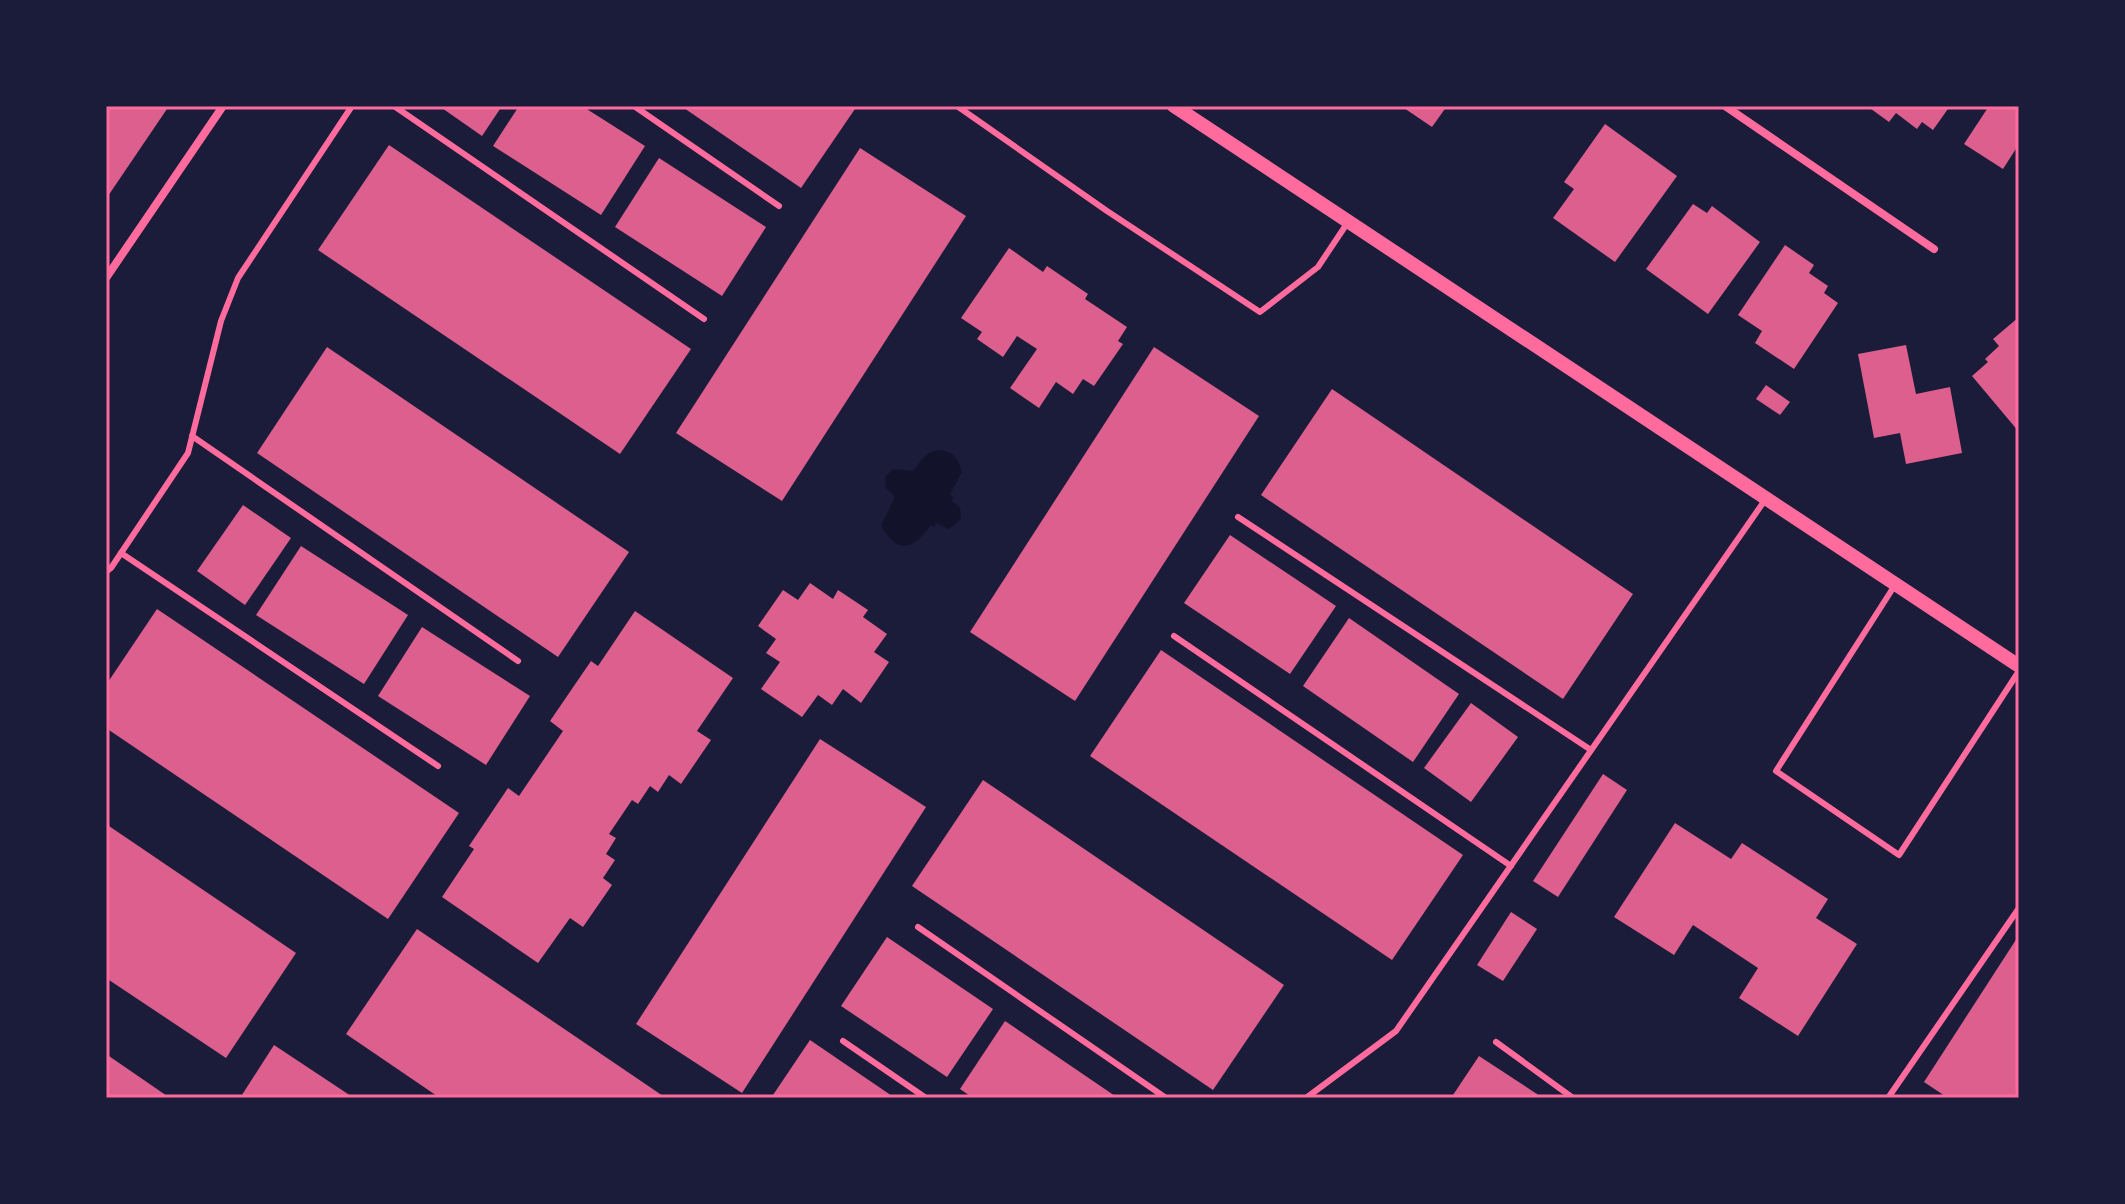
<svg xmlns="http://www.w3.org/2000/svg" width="2125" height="1204" font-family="'IBM Plex Sans',sans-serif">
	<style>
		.water { fill: #12122b }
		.building { fill: #dd5f8e }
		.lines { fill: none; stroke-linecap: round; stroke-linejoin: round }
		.service { stroke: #ff6b9d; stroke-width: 6 }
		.minor { stroke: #ff6b9d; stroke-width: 8 }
		.tertiary { stroke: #ff6b9d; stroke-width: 14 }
		.neatline { fill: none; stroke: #ff6b9d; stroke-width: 3 }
	</style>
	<rect width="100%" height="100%" fill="#1b1b3a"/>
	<!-- water -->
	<path class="water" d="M 941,450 C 955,453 958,459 962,472 L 950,494 L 953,497 L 952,501 L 960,508 L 961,519 L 949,529 L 936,523 L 934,527 L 931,525 C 912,550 899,555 881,526 L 895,497 L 886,488 L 885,477 L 893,469 L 913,471 C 922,460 926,451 941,450 Z"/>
	<!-- building -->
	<g class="building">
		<path d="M 106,106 L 169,106 L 106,199 Z"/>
		<path d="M 439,106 L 502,106 L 482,136 Z"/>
		<path d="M 519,106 L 582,106 L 645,146 L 601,215 L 493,146 Z"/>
		<path d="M 681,106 L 857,106 L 801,188 Z"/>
		<path d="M 1401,106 L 1447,106 L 1432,127 Z"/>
		<path d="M 1867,106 L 1950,106 L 1933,130 L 1922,122 L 1917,129 L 1896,113 L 1889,122 Z"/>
		<path d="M 1989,106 L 2019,106 L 2019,144 L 2003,169 L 1964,144 Z"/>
		<path d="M 1605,124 L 1677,176 L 1615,262 L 1553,218 L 1574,189 L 1564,182 Z"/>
		<path d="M 389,145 L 691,349 L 620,454 L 318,250 Z"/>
		<path d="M 860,148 L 966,216 L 782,501 L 676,433 Z"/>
		<path d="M 659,158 L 766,227 L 722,296 L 615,227 Z"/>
		<path d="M 1693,204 L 1707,213 L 1712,206 L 1760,242 L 1708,314 L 1646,269 Z"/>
		<path d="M 1785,245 L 1814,265 L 1809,273 L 1828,286 L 1824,293 L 1838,303 L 1794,369 L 1755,343 L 1762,331 L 1738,315 Z"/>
		<path d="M 1009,248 L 1043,272 L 1047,266 L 1088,294 L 1085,299 L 1127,327 L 1118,341 L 1123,344 L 1094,386 L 1083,379 L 1073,394 L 1056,382 L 1039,408 L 1010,388 L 1037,349 L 1017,336 L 1003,357 L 977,339 L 982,332 L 961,318 Z"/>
		<path d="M 2019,317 L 2019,432 L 1972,376 L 1988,362 L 1985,359 L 1999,346 L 1993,339 Z"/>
		<path d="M 1906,345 L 1916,394 L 1950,387 L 1962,453 L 1906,464 L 1900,433 L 1874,438 L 1858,354 Z"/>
		<path d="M 327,347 L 629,552 L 558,657 L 257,453 Z"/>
		<path d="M 1154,347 L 1259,416 L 1075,701 L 970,632 Z"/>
		<path d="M 1766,385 L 1790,402 L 1780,415 L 1756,399 Z"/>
		<path d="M 1332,389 L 1633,594 L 1563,699 L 1261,495 Z"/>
		<path d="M 243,505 L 291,538 L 245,605 L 197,571 Z"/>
		<path d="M 1230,535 L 1336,606 L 1290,674 L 1184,603 Z"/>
		<path d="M 301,546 L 408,615 L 364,684 L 256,615 Z"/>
		<path d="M 810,583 L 833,599 L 838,590 L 868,610 L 863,617 L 887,634 L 874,652 L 889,662 L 861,703 L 843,689 L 832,705 L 818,695 L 802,717 L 761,689 L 780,662 L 766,653 L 776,639 L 758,626 L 783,590 L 798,600 Z"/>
		<path d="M 157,609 L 459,813 L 388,919 L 106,728 L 106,685 Z"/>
		<path d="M 635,611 L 733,678 L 697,731 L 711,740 L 681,784 L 669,775 L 658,792 L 650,786 L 638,804 L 632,800 L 609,834 L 616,838 L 606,854 L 615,860 L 603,878 L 612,885 L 583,927 L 570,918 L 538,963 L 442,897 L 474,849 L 469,846 L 508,788 L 519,796 L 563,731 L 550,721 L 591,661 L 598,666 Z"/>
		<path d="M 1349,618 L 1459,694 L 1413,762 L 1303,686 Z"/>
		<path d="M 422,627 L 530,696 L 486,765 L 378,696 Z"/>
		<path d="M 1161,650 L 1463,855 L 1392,960 L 1090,756 Z"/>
		<path d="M 1471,703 L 1518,737 L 1471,802 L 1424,768 Z"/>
		<path d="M 820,739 L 926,807 L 742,1093 L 636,1024 Z"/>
		<path d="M 1603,774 L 1627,790 L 1558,897 L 1533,881 Z"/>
		<path d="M 983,780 L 1284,985 L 1213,1090 L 912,886 Z"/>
		<path d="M 1675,823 L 1731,859 L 1742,843 L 1828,899 L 1816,918 L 1857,944 L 1798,1036 L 1739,998 L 1758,968 L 1693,925 L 1674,955 L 1614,917 Z"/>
		<path d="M 106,824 L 296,953 L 226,1058 L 106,978 Z"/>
		<path d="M 1511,912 L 1537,929 L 1503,981 L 1477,965 Z"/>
		<path d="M 417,929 L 666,1098 L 440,1098 L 346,1034 Z"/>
		<path d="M 2019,935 L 2019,1093 L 2016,1098 L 1948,1098 L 1924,1082 Z"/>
		<path d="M 887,937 L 993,1009 L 947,1077 L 841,1006 Z"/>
		<path d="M 1005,1021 L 1118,1098 L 973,1098 L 960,1089 Z"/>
		<path d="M 810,1040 L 895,1098 L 771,1098 Z"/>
		<path d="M 274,1045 L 354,1098 L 240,1098 Z"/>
		<path d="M 106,1054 L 170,1098 L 106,1098 Z"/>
		<path d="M 1479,1056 L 1543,1098 L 1451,1098 Z"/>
	</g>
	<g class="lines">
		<!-- service -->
		<g class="service">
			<path d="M 394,106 L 704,319"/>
			<path d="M 634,106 L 779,206"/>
			<path d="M 957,106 L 1107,211 L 1260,312 L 1318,267 L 1348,222"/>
			<path d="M 192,436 L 518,661"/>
			<path d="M 1238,517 L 1591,750"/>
			<path d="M 121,553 L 438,766"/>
			<path d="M 106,572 L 111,568 L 188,453 L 221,321 L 238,278 L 352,106"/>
			<path d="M 1895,585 L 1776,771 L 1899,855 L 2019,671"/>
			<path d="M 1174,636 L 1511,866"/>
			<path d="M 918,927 L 1166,1098"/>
			<path d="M 843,1041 L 926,1098"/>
			<path d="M 1496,1042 L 1573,1098"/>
			<path d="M 1306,1098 L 1396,1031 L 1765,500"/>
			<path d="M 1888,1098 L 2019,908"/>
		</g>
		<!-- minor -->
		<g class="minor">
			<path d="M 1725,106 L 1934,249"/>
			<path d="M 106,278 L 223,106"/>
		</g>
		<!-- tertiary -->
		<path class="tertiary" d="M 1174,106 L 2019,666"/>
	</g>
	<!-- border -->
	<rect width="2125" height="1204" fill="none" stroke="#1b1b3a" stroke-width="216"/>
	<rect x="108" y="108" width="1909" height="988" class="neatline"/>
</svg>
